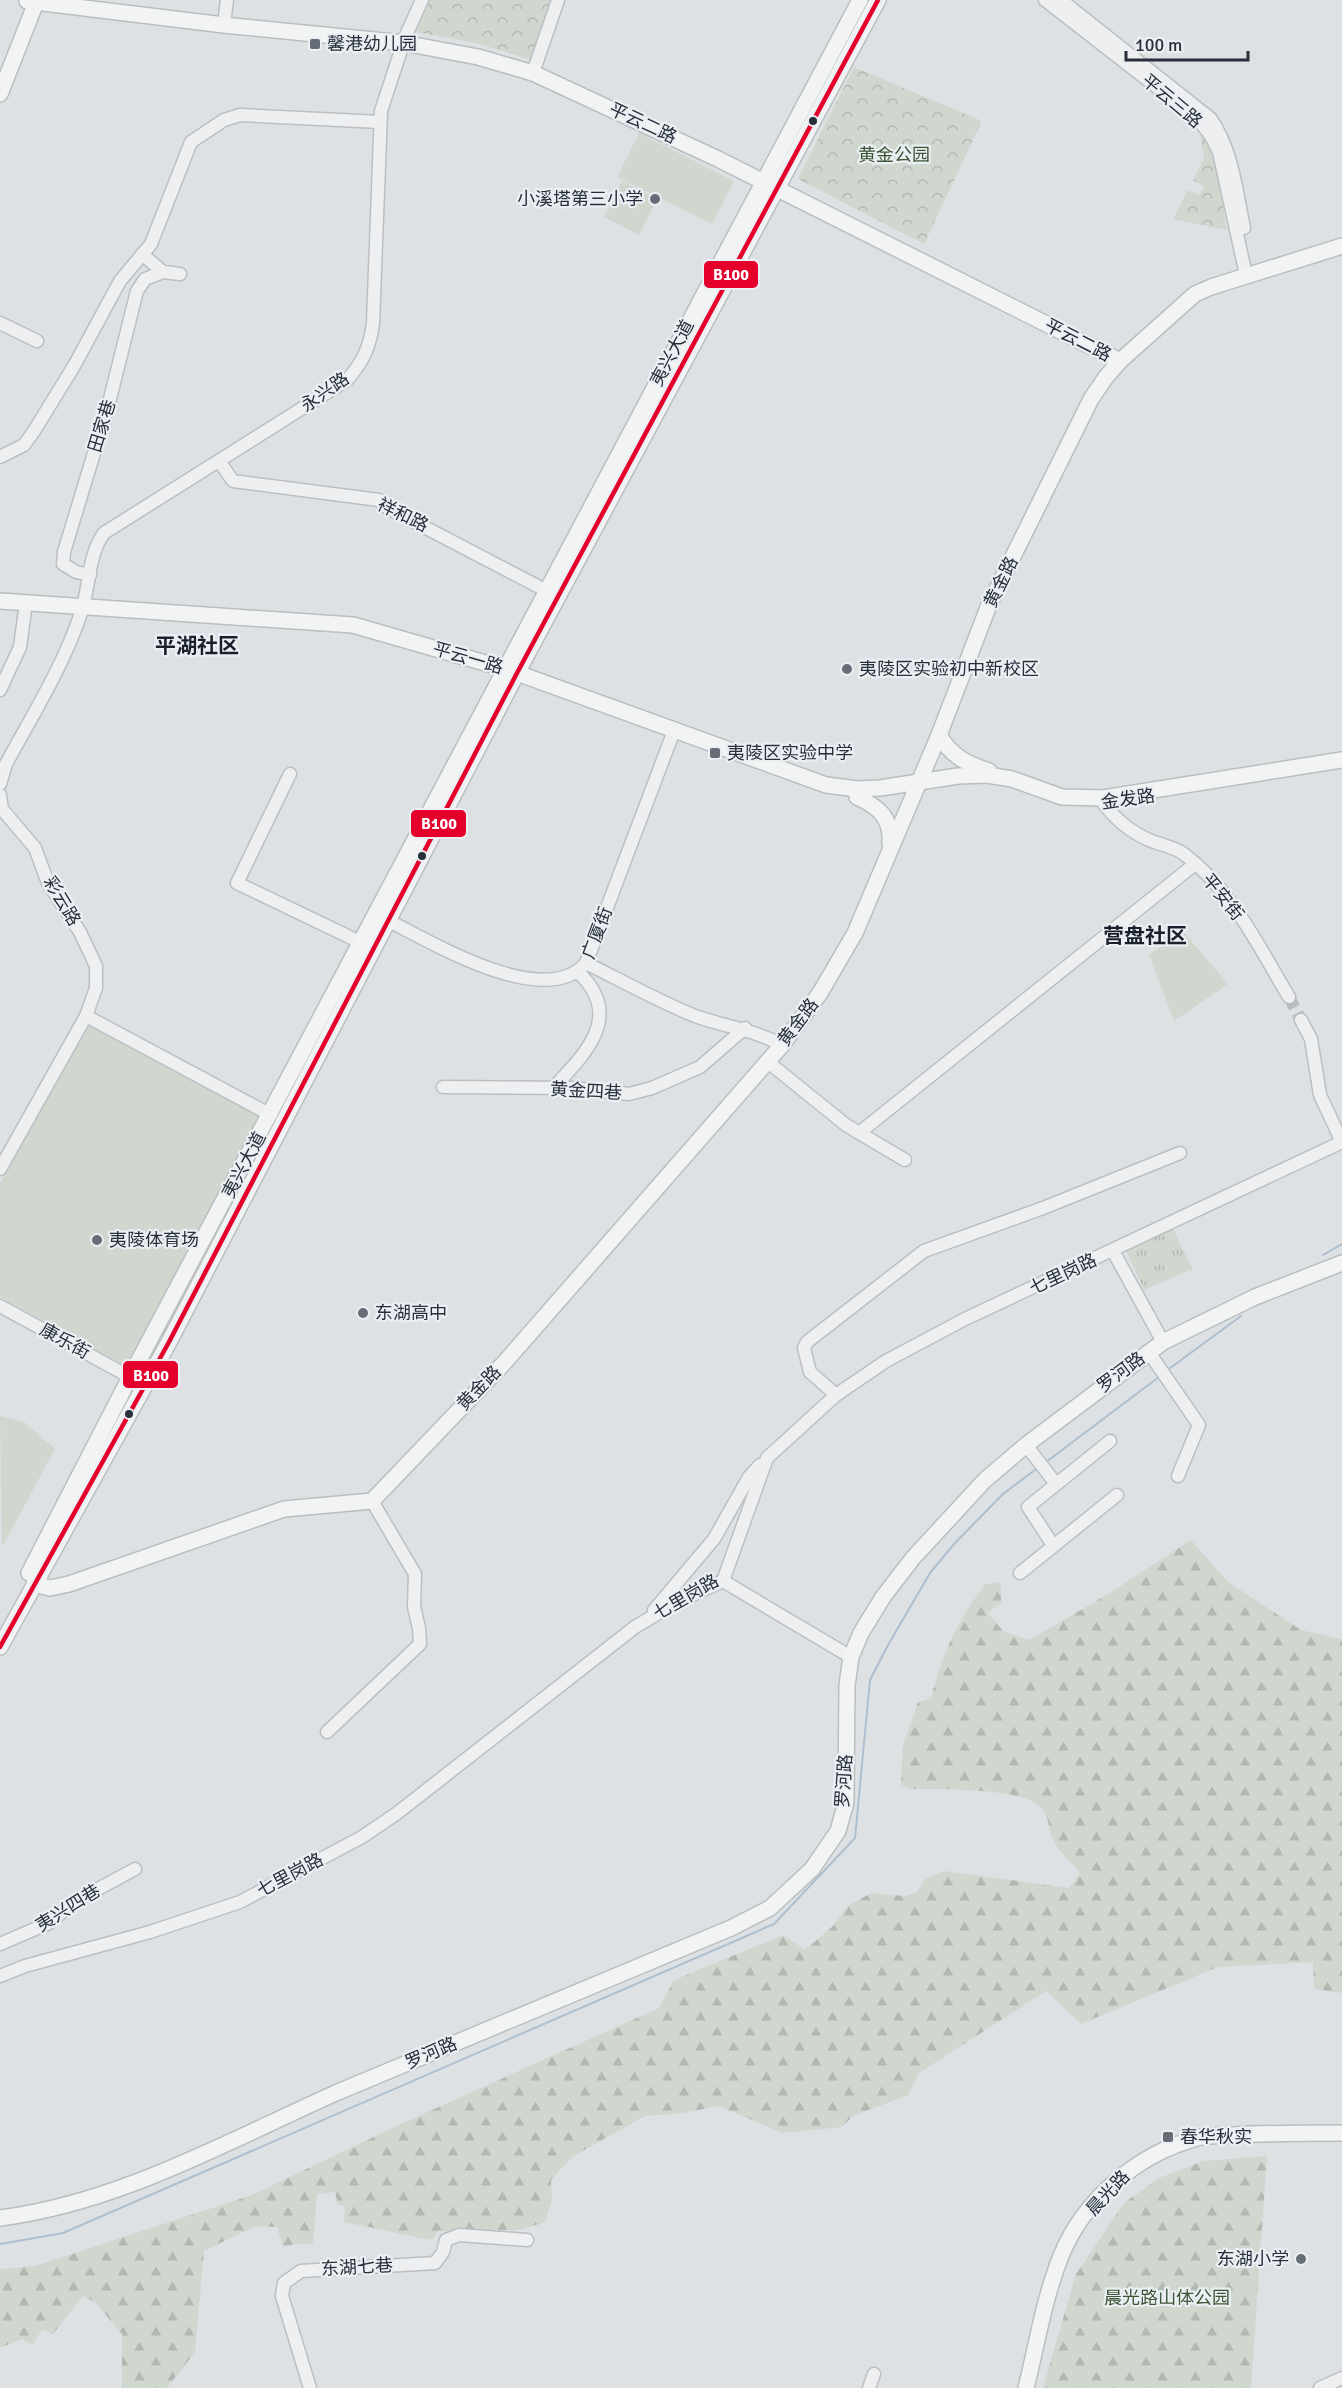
<svg xmlns="http://www.w3.org/2000/svg" width="1342" height="2388" font-family="Signika,'Noto Sans SC',sans-serif">
	<style>
		.grass { fill: url(#grass-tufts) }
		.forest { fill: url(#forest-firs) }
		.park { fill: url(#park-crowns) }
		.pitch { fill: #cfd7cf }
		.lines { fill: none; stroke-linecap: round; stroke-linejoin: round }
		.stream { stroke: #adbfce; stroke-width: 2 }
		.minor-tunnel { stroke: #b9bdc2; stroke-width: 12; stroke-dasharray: 12 6; stroke-linecap: butt }
		.minor-casing { stroke: #bcbfc2; stroke-width: 15 }
		.major-casing { stroke: #bbbec1; stroke-width: 18 }
		.minor { stroke: #eeeff0; stroke-width: 12 }
		.major { stroke: #f2f4f4; stroke-width: 15 }
		.bus-1-casing { stroke: #ebeff4; stroke-width: 9 }
		.bus-1 { stroke: #e4002b; stroke-width: 4.5 }
		.poi-dot { fill: #676d76; stroke: #ebeff4; stroke-width: 2 }
		.bus-dot { fill: #272f3b; stroke: #ebeff4; stroke-width: 2 }
		.labels { text-anchor: middle; dominant-baseline: central; stroke-width: 4.5; stroke-linejoin: round; paint-order: stroke }
		.poi-label { font-size: 18px; fill: #272f3b; stroke: #ebeff4; text-anchor: start }
		.street-label { font-size: 18px; fill: #272f3b; stroke: #ebeff4 }
		.park-label { font-size: 18px; fill: #3c5635; stroke: #ebeff4 }
		.quarter-label { font-size: 21px; font-weight: bold; fill: #19202c; stroke: #ebeff4 }
		.line-badge { stroke: #ebeff4; stroke-width: 2 }
		.badge-label { font-size: 16px; text-anchor: middle; font-weight: bold; fill: #fff }
	</style>
	<defs>
		<pattern id="grass-tufts" width="24" height="20" patternUnits="userSpaceOnUse" patternTransform="scale(1.5)"><rect width="24" height="20" fill="#cfd7cf"/><path d="M3 7l-1-3M5 7V3M7 7l1-3M15 17l-1-3M17 17v-4M19 17l1-3" fill="none" stroke="#b2b9b3"/></pattern>
		<pattern id="forest-firs" width="22" height="20" patternUnits="userSpaceOnUse" patternTransform="scale(1.5)"><rect width="22" height="20" fill="#cfd7cf"/><path d="M5 1l3.5 6h-7zM16 11l3.5 6h-7z" fill="#b2b9b3"/></pattern>
		<pattern id="park-crowns" width="20" height="18" patternUnits="userSpaceOnUse" patternTransform="scale(1.5)"><rect width="20" height="18" fill="#cfd7cf"/><path d="M2 6a3 3 0 1 1 6 0M12 15a3 3 0 1 1 6 0" fill="none" stroke="#b2b9b3"/></pattern>
	</defs>
	<rect width="100%" height="100%" fill="#dee1e4"/>
	<!-- grass -->
	<path class="grass" d="M 1173,1228 L 1192,1269 L 1144,1290 L 1125,1248 Z"/>
	<!-- forest -->
	<g class="forest">
		<path d="M 1191,1540 L 1228,1582 L 1301,1630 L 1342,1639 L 1342,1993 L 1314,1989 L 1313,1962 L 1218,1967 L 1081,2024 L 1046,1991 L 919,2073 L 908,2095 L 853,2116 L 842,2127 L 783,2133 L 718,2106 L 684,2113 L 645,2116 L 572,2157 L 551,2180 L 552,2200 L 545,2222 L 520,2230 L 438,2231 L 431,2240 L 344,2222 L 345,2206 L 338,2205 L 335,2192 L 317,2194 L 313,2243 L 283,2246 L 277,2227 L 255,2226 L 204,2251 L 195,2352 L 167,2388 L 122,2388 L 122,2334 L 95,2302 L 83,2296 L 53,2334 L 42,2330 L 32,2345 L 22,2339 L 0,2348 L 0,2269 L 35,2266 L 252,2195 L 403,2123 L 659,2008 L 674,1980 L 783,1935 L 805,1950 L 833,1926 L 848,1906 L 871,1893 L 905,1896 L 917,1892 L 925,1879 L 944,1871 L 1069,1888 L 1080,1873 C 1072,1861 1057,1852 1052,1838 C 1047,1824 1051,1817 1038,1805 C 1021,1788 934,1789 908,1789 L 901,1784 L 903,1746 L 918,1702 L 931,1699 C 941,1656 958,1618 986,1584 L 1001,1582 L 1001,1603 L 988,1613 L 1004,1632 L 1030,1640 L 1116,1589 Z"/>
		<path d="M 1267,2156 L 1251,2388 L 1043,2388 L 1076,2274 L 1124,2203 L 1159,2178 L 1203,2161 Z"/>
	</g>
	<!-- park -->
	<g class="park">
		<path d="M 430,0 L 565,0 L 542,63 L 476,43 L 416,32 Z"/>
		<path d="M 854,67 L 982,121 L 924,244 L 798,179 Z"/>
		<path d="M 1200,134 C 1219,152 1222,204 1227,230 L 1173,219 L 1188,190 L 1199,195 L 1204,186 L 1193,180 L 1204,159 Z"/>
	</g>
	<!-- pitch -->
	<g class="pitch">
		<path d="M 639,133 L 734,181 L 712,224 L 617,177 Z"/>
		<path d="M 622,181 L 657,199 L 639,235 L 604,217 Z"/>
		<path d="M 1182,930 L 1228,984 L 1174,1021 L 1149,955 Z"/>
		<path d="M 89,1026 L 261,1116 L 126,1366 L 0,1297 L 0,1183 Z"/>
		<path d="M 0,1416 L 24,1422 L 55,1449 L 2,1547 Z"/>
	</g>
	<g class="lines">
		<!-- stream -->
		<g class="stream">
			<path d="M 1323,1255 L 1342,1244"/>
			<path d="M 1166,1371 L 1241,1316"/>
			<path d="M 1046,1462 L 1159,1377"/>
			<path d="M 0,2244 L 63,2233 L 774,1924 L 855,1838 L 870,1680 L 888,1645 L 930,1573 L 954,1544 L 1003,1494 L 1039,1467"/>
		</g>
		<!-- minor-tunnel -->
		<path class="minor-tunnel" d="M 1289,997 L 1301,1020"/>
		<!-- minor casing -->
		<g class="minor-casing">
			<g id="minor">
				<path d="M 1045,0 L 1198,119 L 1211,136 L 1219,152 L 1246,275"/>
				<path d="M 1061,0 L 1211,119 C 1233,152 1236,190 1244,228"/>
				<path d="M 225,16 L 227,0"/>
				<path d="M 533,73 L 558,0"/>
				<path d="M 142,254 L 163,272 L 180,274"/>
				<path d="M 0,323 L 37,341"/>
				<path d="M 0,457 L 24,445 L 34,431 L 74,366 L 120,281 L 151,244 L 191,142 L 224,120 L 240,115 L 380,122"/>
				<path d="M 219,461 L 233,481 L 379,500 L 386,507 L 547,591"/>
				<path d="M 90,575 L 76,572 L 63,564 L 64,552 L 108,407 L 137,291 L 145,279 L 163,272"/>
				<path d="M 0,690 L 20,647 L 25,610"/>
				<path d="M 290,774 L 237,883 L 362,943"/>
				<path d="M 0,784 L 6,764 C 32,716 62,668 80,616 C 90,590 87,556 104,533 L 347,380 C 363,362 370,347 373,323 L 381,111 L 406,35 L 422,0"/>
				<path d="M 0,795 L 2,809 L 35,848 L 48,883 L 80,932 L 96,966 L 96,988 L 86,1016 L 0,1169"/>
				<path d="M 1104,804 C 1117,821 1133,834 1154,842 C 1163,845 1176,848 1184,854 C 1232,890 1259,947 1289,997"/>
				<path d="M 389,921 C 433,943 545,1011 586,963 L 672,736"/>
				<path d="M 586,963 C 622,981 658,1001 695,1016 C 726,1027 752,1029 782,1045"/>
				<path d="M 86,1016 L 271,1115"/>
				<path d="M 1301,1020 L 1311,1039 L 1320,1095 L 1342,1142"/>
				<path d="M 768,1062 L 846,1125 L 905,1160"/>
				<path d="M 443,1087 L 572,1088 L 629,1094 L 652,1088 L 700,1067 L 745,1028"/>
				<path d="M 553,1088 C 585,1054 625,1016 578,972"/>
				<path d="M 859,1133 L 1195,864"/>
				<path d="M 1113,1251 L 1163,1342"/>
				<path d="M 0,1306 L 130,1377"/>
				<path d="M 1148,1351 L 1199,1425 L 1178,1476"/>
				<path d="M 836,1395 L 810,1372 L 804,1348 L 807,1342 L 924,1251 L 1043,1208 L 1180,1153"/>
				<path d="M 1026,1445 L 1056,1484"/>
				<path d="M 1053,1545 L 1028,1507 L 1110,1441"/>
				<path d="M 1020,1573 L 1117,1495"/>
				<path d="M 723,1581 L 851,1657"/>
				<path d="M 654,1610 L 714,1539 L 749,1477 L 760,1465"/>
				<path d="M 327,1732 L 420,1644 L 419,1628 L 414,1607 L 415,1574 L 372,1501"/>
				<path d="M 0,1944 L 49,1923 L 74,1902 L 135,1869"/>
				<path d="M 0,1976 L 25,1966 L 150,1932 L 240,1902 L 362,1837 L 396,1814 L 635,1627 L 675,1603 L 723,1581 L 767,1458 L 836,1395 L 886,1361 L 965,1319 L 1342,1142"/>
				<path d="M 310,2388 L 282,2296 L 284,2283 L 301,2271 L 435,2263 L 443,2252 L 446,2240 L 459,2235 L 527,2240"/>
				<path d="M 869,2388 L 874,2374"/>
				<path d="M 1320,2388 L 1342,2378"/>
			</g>
		</g>
		<!-- major casing -->
		<g class="major-casing">
			<g id="major">
				<path d="M 27,1 L 224,25 L 404,43 L 478,57 L 533,73 L 718,159 L 1120,361"/>
				<path d="M 0,94 L 37,0"/>
				<path d="M 0,601 L 353,625 L 506,669 L 826,785 L 857,789 L 880,788 L 958,776 L 987,775 L 1012,779 L 1062,797 L 1103,798 L 1342,760"/>
				<path d="M 939,735 C 951,756 967,764 989,771"/>
				<path d="M 857,797 C 879,807 892,818 890,844"/>
				<path d="M 29,1573 L 130,1377 L 860,0"/>
				<path d="M 34,1584 L 50,1588 L 69,1584 L 284,1509 L 372,1501 L 504,1363 L 782,1045 L 820,993 L 855,933 L 939,735 L 989,605 L 1091,399 L 1106,377 L 1120,361 L 1195,294 L 1211,287 L 1342,246"/>
				<path d="M 0,1647 L 169,1342 L 517,673 L 878,0"/>
				<path d="M 0,2218 C 119,2203 230,2140 338,2092 C 469,2036 600,1982 731,1928 L 770,1908 L 812,1869 L 838,1831 L 846,1802 L 847,1685 L 851,1657 L 861,1633 L 883,1597 L 913,1558 L 985,1480 L 1026,1445 L 1163,1342 L 1255,1297 L 1342,1263"/>
				<path d="M 1026,2388 C 1037,2344 1044,2298 1061,2256 C 1084,2199 1138,2154 1197,2138 C 1208,2135 1221,2136 1233,2135 C 1269,2133 1306,2133 1342,2133"/>
			</g>
		</g>
		<!-- minor -->
		<use href="#minor" class="minor"/>
		<!-- major -->
		<use href="#major" class="major"/>
		<!-- bus-1 casing -->
		<g class="bus-1-casing">
			<path id="bus-1" d="M 0,1647 L 169,1342 L 517,673 L 878,0"/>
		</g>
		<!-- bus-1 -->
		<use href="#bus-1" class="bus-1"/>
	</g>
	<!-- markers -->
	<g class="poi-dot">
		<rect x="309" y="38" width="12" height="12" rx="3"/>
		<circle cx="655" cy="199" r="6"/>
		<circle cx="847" cy="669" r="6"/>
		<rect x="709" y="747" width="12" height="12" rx="3"/>
		<circle cx="97" cy="1240" r="6"/>
		<circle cx="363" cy="1313" r="6"/>
		<rect x="1162" y="2131" width="12" height="12" rx="3"/>
		<circle cx="1301" cy="2259" r="6"/>
	</g>
	<g class="bus-dot">
		<circle cx="813" cy="121" r="5"/>
		<circle cx="422" cy="856" r="5"/>
		<circle cx="129" cy="1414" r="5"/>
	</g>
	<g class="labels">
		<!-- poi labels -->
		<g class="poi-label">
			<text x="327" y="44">馨港幼儿园</text>
			<text x="643" y="199" text-anchor="end">小溪塔第三小学</text>
			<text x="859" y="669">夷陵区实验初中新校区</text>
			<text x="727" y="753">夷陵区实验中学</text>
			<text x="109" y="1240">夷陵体育场</text>
			<text x="375" y="1313">东湖高中</text>
			<text x="1180" y="2137">春华秋实</text>
			<text x="1289" y="2259" text-anchor="end">东湖小学</text>
		</g>
		<!-- street labels -->
		<g class="street-label">
			<text transform="translate(1172 101) rotate(40)">平云三路</text>
			<text transform="translate(643 123) rotate(25)">平云二路</text>
			<text transform="translate(1078 340) rotate(27)">平云二路</text>
			<text transform="translate(672 353) rotate(-62)">夷兴大道</text>
			<text transform="translate(325 392) rotate(-35)">永兴路</text>
			<text transform="translate(102 426) rotate(-73)">田家巷</text>
			<text transform="translate(403 515) rotate(26)">祥和路</text>
			<text transform="translate(1001 582) rotate(-64)">黄金路</text>
			<text transform="translate(468 658) rotate(16)">平云一路</text>
			<text transform="translate(1128 799) rotate(-8)">金发路</text>
			<text transform="translate(1223 897) rotate(51)">平安街</text>
			<text transform="translate(62 901) rotate(59)">彩云路</text>
			<text transform="translate(597 933) rotate(-69)">广厦街</text>
			<text transform="translate(798 1022) rotate(-53)">黄金路</text>
			<text transform="translate(586 1091) rotate(3)">黄金四巷</text>
			<text transform="translate(244 1165) rotate(-62)">夷兴大道</text>
			<text transform="translate(1063 1274) rotate(-25)">七里岗路</text>
			<text transform="translate(65 1341) rotate(29)">康乐街</text>
			<text transform="translate(1121 1372) rotate(-37)">罗河路</text>
			<text transform="translate(479 1388) rotate(-46)">黄金路</text>
			<text transform="translate(686 1597) rotate(-30)">七里岗路</text>
			<text transform="translate(844 1781) rotate(-86)">罗河路</text>
			<text transform="translate(290 1875) rotate(-28)">七里岗路</text>
			<text transform="translate(68 1908) rotate(-32)">夷兴四巷</text>
			<text transform="translate(431 2053) rotate(-23)">罗河路</text>
			<text transform="translate(1108 2193) rotate(-47)">晨光路</text>
			<text transform="translate(357 2267) rotate(-3)">东湖七巷</text>
		</g>
		<!-- park labels -->
		<g class="park-label">
			<text x="894" y="155">黄金公园</text>
			<text x="1167" y="2298">晨光路山体公园</text>
		</g>
		<!-- quarter labels -->
		<g class="quarter-label">
			<text x="197" y="646">平湖社区</text>
			<text x="1145" y="936">营盘社区</text>
		</g>
	</g>
	<g class="line-badge">
		<rect x="703" y="260" width="56" height="29" rx="6" fill="#e4002b"/>
		<rect x="410" y="809" width="57" height="29" rx="6" fill="#e4002b"/>
		<rect x="122" y="1360" width="57" height="29" rx="6" fill="#e4002b"/>
	</g>
	<g class="badge-label">
		<text x="731" y="280">B100</text>
		<text x="439" y="829">B100</text>
		<text x="151" y="1381">B100</text>
	</g>
	<!-- scale -->
	<path d="M1126 51v9h122v-9" fill="none" stroke="#272f3b" stroke-width="3"/>
	<text x="1135" y="51" font-size="18" fill="#272f3b" stroke="#ebeff4" stroke-width="4.5" paint-order="stroke">100 m</text>
</svg>
